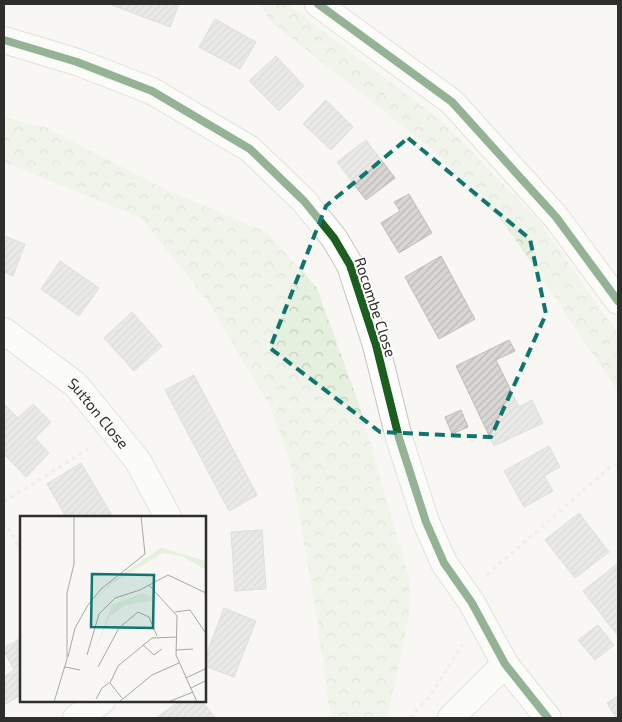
<svg xmlns="http://www.w3.org/2000/svg" width="622" height="722" font-family="'Exo 2',sans-serif">
	<style>
		.forest { fill: url(#forest-crowns) }
		.building { fill: url(#building-hatch); stroke: #bfbebc }
		.lines { fill: none; stroke-linecap: round; stroke-linejoin: round }
		.minor-casing { stroke: #c5c4c1; stroke-width: 28 }
		.path { stroke: #e2e2e1; stroke-width: 3; stroke-dasharray: 4 4; stroke-linecap: butt }
		.minor { stroke: #fefefd; stroke-width: 26 }
		.cycleway-casing { stroke: #fff; stroke-width: 11 }
		.cycleway { stroke: #1b5e20; stroke-width: 8 }
		.marked { fill: none; stroke: #0f766e; stroke-width: 4; stroke-dasharray: 10 6; stroke-linejoin: round }
		.labels { text-anchor: middle; dominant-baseline: central; stroke-width: 4; stroke-linejoin: round; paint-order: stroke }
		.street-label { font-size: 15px; fill: #2e2e2c; stroke: #fff }
		.inset-road { fill: none; stroke: #a7a7a4; stroke-width: 1 }
		.view { fill: #0f766e; fill-opacity: 0.15; stroke: #0f766e; stroke-width: 2.5 }
		.inset-edge { fill: none; stroke: #2e2e2c; stroke-width: 2.5 }
	</style>
	<defs>
		<pattern id="forest-crowns" width="20" height="18" patternUnits="userSpaceOnUse" patternTransform="scale(1.25)"><rect width="20" height="18" fill="#e6f0df"/><path d="M2 6a3 3 0 1 1 6 0M12 15a3 3 0 1 1 6 0" fill="none" stroke="#c6cec0"/></pattern>
		<pattern id="building-hatch" width="6" height="6" patternUnits="userSpaceOnUse" patternTransform="scale(1.25)"><rect width="6" height="6" fill="#d8d7d4"/><path d="M-1 1l2-2M0 6l6-6M5 7l2-2" fill="none" stroke="#bab9b6"/></pattern>
	</defs>
	<rect width="100%" height="100%" fill="#f8f7f4"/>
	<!-- forest -->
	<g class="forest">
		<path d="M 260,4 L 288,4 L 444,123 L 540,222 L 618,334 L 618,395 L 614,385 L 506,226 L 435,152 L 270,21 Z"/>
		<path d="M 4,117 L 47,128 L 165,189 L 268,233 L 317,288 L 361,410 L 410,581 L 409,616 L 387,718 L 332,718 L 328,701 L 317,618 L 290,463 L 270,406 L 206,299 L 141,218 L 4,162 Z"/>
	</g>
	<!-- building -->
	<g class="building">
		<path d="M 109,4 L 179,4 L 170,27 Z"/>
		<path d="M 215,19 L 256,42 L 240,69 L 199,47 Z"/>
		<path d="M 276,56 L 304,86 L 279,111 L 249,81 Z"/>
		<path d="M 326,100 L 353,127 L 331,150 L 303,124 Z"/>
		<path d="M 366,140 L 395,178 L 366,200 L 337,162 Z"/>
		<path d="M 409,194 L 432,233 L 399,253 L 381,223 L 400,211 L 394,202 Z"/>
		<path d="M 4,236 L 25,244 L 13,276 L 4,272 Z"/>
		<path d="M 441,256 L 475,319 L 439,339 L 405,277 Z"/>
		<path d="M 60,261 L 99,288 L 79,316 L 41,289 Z"/>
		<path d="M 132,312 L 162,346 L 134,371 L 104,338 Z"/>
		<path d="M 509,340 L 515,351 L 496,360 L 519,407 L 532,400 L 543,423 L 494,446 L 456,366 Z"/>
		<path d="M 194,375 L 257,495 L 229,511 L 165,390 Z"/>
		<path d="M 4,404 L 18,418 L 33,404 L 51,422 L 35,438 L 49,453 L 26,477 L 4,454 Z"/>
		<path d="M 461,410 L 468,427 L 452,434 L 445,417 Z"/>
		<path d="M 549,446 L 560,467 L 544,476 L 553,491 L 524,507 L 504,471 Z"/>
		<path d="M 81,463 L 113,517 L 66,517 L 47,484 Z"/>
		<path d="M 579,513 L 609,552 L 575,578 L 545,540 Z"/>
		<path d="M 262,530 L 266,589 L 235,591 L 231,532 Z"/>
		<path d="M 617,564 L 618,566 L 618,636 L 583,591 Z"/>
		<path d="M 224,608 L 256,621 L 234,677 L 205,666 L 205,658 Z"/>
		<path d="M 598,625 L 614,645 L 595,660 L 578,640 Z"/>
		<path d="M 21,638 L 21,695 L 4,705 L 4,677 L 14,670 L 4,651 L 4,648 Z"/>
		<path d="M 618,696 L 618,718 L 616,718 L 607,703 Z"/>
		<path d="M 180,701 L 202,701 L 215,718 L 156,718 Z"/>
	</g>
	<g class="lines">
		<!-- minor casing -->
		<g class="minor-casing">
			<g id="minor">
				<path d="M 318,4 L 452,102 L 556,217 L 618,301"/>
				<path d="M 4,40 L 77,62 L 152,91 L 250,149 L 304,201 L 334,238 L 350,265 L 376,345 L 399,438 L 426,522 L 444,563 L 472,603 L 505,664 L 548,718"/>
				<path id="s1" d="M 4,331 L 76,385 L 138,461 L 168,517"/>
				<path d="M 76,718 L 102,701"/>
				<path d="M 451,718 L 505,664"/>
			</g>
		</g>
		<!-- path -->
		<g class="path">
			<path d="M 4,502 L 91,447"/>
			<path d="M 4,521 L 21,550"/>
			<path d="M 487,575 L 609,468 L 618,464"/>
			<path d="M 410,718 L 431,695 L 462,645"/>
		</g>
		<!-- minor -->
		<use href="#minor" class="minor"/>
		<!-- cycleway casing -->
		<g class="cycleway-casing">
			<g id="cycleway">
				<path d="M 318,4 L 452,102 L 556,217 L 618,301"/>
				<path d="M 4,40 L 77,62 L 152,91 L 250,149 L 304,201 L 334,238 L 350,265 L 376,345 L 399,438 L 426,522 L 444,563 L 472,603 L 505,664 L 548,718"/>
			</g>
		</g>
		<!-- cycleway -->
		<use href="#cycleway" class="cycleway"/>
	</g>
	<!-- marked area -->
	<path d="M0 0H622V722H0ZM 408,138 L 530,239 L 546,314 L 491,437 L 380,432 L 270,348 L 326,206 Z" fill="#f8f7f4" fill-opacity=".55" fill-rule="evenodd"/>
	<path class="marked" d="M 408,138 L 530,239 L 546,314 L 491,437 L 380,432 L 270,348 L 326,206 Z"/>
	<g class="labels">
		<!-- street labels -->
		<g class="street-label">
			<text transform="translate(376 307) rotate(72)">Rocombe Close</text>
			<text stroke="none"><textPath href="#s1" startOffset="126">Sutton Close</textPath></text>
		</g>
	</g>
	<!-- overview -->
	<g transform="translate(20 516)">
		<rect width="186" height="186" fill="#f8f7f4"/>
		<path d="M 141,32 L 186,45 L 186,54 L 162,40 L 143,37 L 91,68 L 69,91 L 91,66 ZM 122,77 L 139,83 L 106,89 L 90,100 L 73,139 L 92,89 Z" fill="#e6f0df"/>
		<path class="inset-road" d="M 129,69 L 157,100 L 156,139 L 177,186M 155,96 L 170,94 L 187,119M 123,129 L 134,139 L 142,133M 156,134 L 173,133M 67,139 L 79,98 L 95,82 L 120,74 L 148,59 L 186,77M 48,141 L 55,112 L 68,89 L 81,73 L 125,38 L 121,0M 45,151 L 60,154M 78,151 L 99,112 L 118,96 L 129,101 L 137,120M 166,162 L 187,152M 171,172 L 187,164M 102,182 L 90,167 L 98,150 L 132,122 L 157,121M 76,183 L 82,172 L 89,167M 34,186 L 47,143 L 47,77 L 54,48 L 54,0M 99,186 L 132,159 L 159,147M 148,186 L 173,176"/>
		<path class="view" d="M 72,58 L 134,59 L 133,112 L 71,111 Z"/>
		<rect width="186" height="186" class="inset-edge"/>
	</g>
	<!-- border -->
	<rect width="622" height="722" fill="none" stroke="#2e2e2c" stroke-width="10"/>
</svg>
